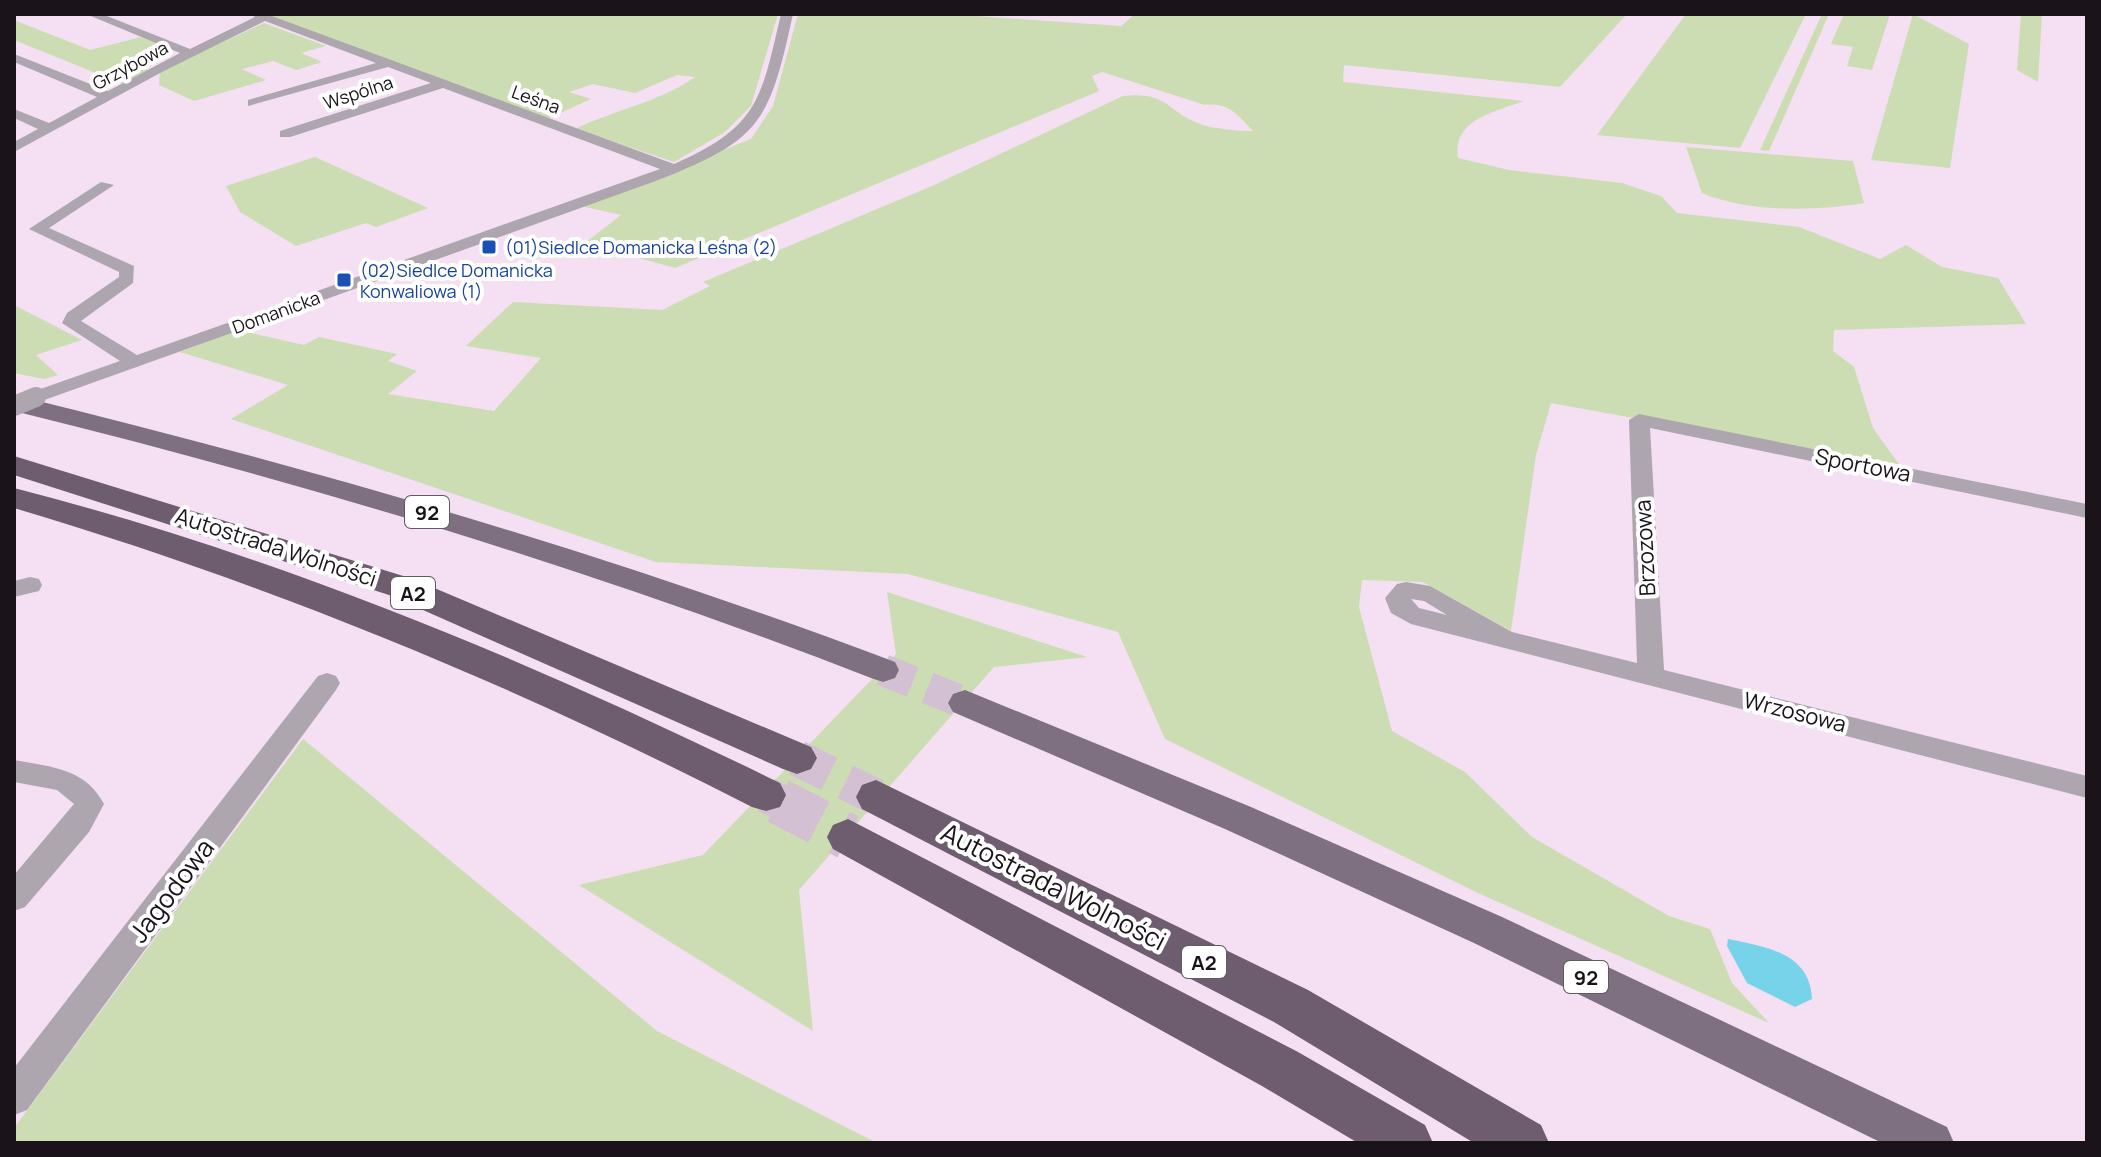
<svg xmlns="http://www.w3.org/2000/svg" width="2101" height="1157" font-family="Manrope,sans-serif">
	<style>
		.green { fill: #ccddb3 }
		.water { fill: #76d3e9 }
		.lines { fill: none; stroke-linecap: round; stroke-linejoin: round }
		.major-tunnel { stroke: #d3c0d2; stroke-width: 32; stroke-dasharray: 32 16; stroke-linecap: butt }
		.highway-tunnel-far1 { stroke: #d3c0d2; stroke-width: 36; stroke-dasharray: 36 18; stroke-linecap: butt }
		.highway-tunnel { stroke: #d3c0d2; stroke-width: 46; stroke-dasharray: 46 23; stroke-linecap: butt }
		.minor { fill: #aea6af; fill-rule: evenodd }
		.major { fill: #7e7080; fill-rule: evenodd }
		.highway { fill: #6d5d6f; fill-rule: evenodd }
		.minor-bridge { stroke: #aea6af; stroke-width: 20 }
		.transit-dot { fill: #1a4fb4; stroke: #fff; stroke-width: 3 }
		.labels { text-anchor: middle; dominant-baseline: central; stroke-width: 8; stroke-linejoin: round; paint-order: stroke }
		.far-street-label { font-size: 18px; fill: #1a131a; stroke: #fff }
		.far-transit-label { font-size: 18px; fill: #164399; stroke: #fff; text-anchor: start }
		.shield { fill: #fff; stroke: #5f5a5f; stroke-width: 2 }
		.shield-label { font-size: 20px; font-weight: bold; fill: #1a131a }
		.street-label { font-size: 22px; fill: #1a131a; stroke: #fff }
		.near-street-label { font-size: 26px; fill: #1a131a; stroke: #fff }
	</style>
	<rect width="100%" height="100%" fill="#f4dff3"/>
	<!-- green -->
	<g class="green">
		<path d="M 264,14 L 778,14 L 751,106 L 725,132 L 674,162 L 575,129 C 614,110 660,102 695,77 L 677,75 L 635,93 L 593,84 L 569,92 L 591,99 L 547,119 Z"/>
		<path d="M 798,14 L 947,14 L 1121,26 L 1135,14 L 1627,14 L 1560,87 L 1344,65 L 1343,82 L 1524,101 C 1495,112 1452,119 1458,158 L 1509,170 L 1622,183 L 1661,196 L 1677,213 L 1799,227 L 1880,259 L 1906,245 L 1942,267 L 1998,278 L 2026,324 L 1834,330 L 1833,351 L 1854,367 L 1873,428 L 1901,467 L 1551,403 L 1536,455 L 1511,631 L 1423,582 L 1362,580 L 1359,607 L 1392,731 L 1465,772 L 1532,837 L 1669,916 L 1710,929 L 1732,983 L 1769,1023 L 1478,893 L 1165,739 L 1118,632 L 908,574 L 656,562 L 231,419 L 288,385 L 180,352 L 238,330 L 304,345 L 319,337 L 397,354 L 388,361 L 417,371 L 388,394 L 494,411 L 541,358 L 466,346 L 513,302 L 662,310 L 710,286 L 703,282 L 932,186 L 1123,96 C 1170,91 1166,113 1203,125 C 1218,129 1238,131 1253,131 C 1238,115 1228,102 1205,105 L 1102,72 L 1092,76 L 1099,91 L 675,268 L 585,243 L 621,215 L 581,206 L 751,139 L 773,106 Z"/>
		<path d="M 1686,14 L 1806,14 L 1740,148 L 1597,135 Z"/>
		<path d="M 1822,14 L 1829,14 L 1769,151 L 1760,150 Z"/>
		<path d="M 1844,14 L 1890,14 L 1872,70 L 1847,66 L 1853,47 L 1831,44 Z"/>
		<path d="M 1913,14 L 1969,44 L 1950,168 L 1871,160 Z"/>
		<path d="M 2021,14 L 2042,14 L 2038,82 L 2017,70 Z"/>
		<path d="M 14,20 L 90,50 L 141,37 L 161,45 L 148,49 L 147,72 L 123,84 L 14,40 Z"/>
		<path d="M 264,23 L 326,46 L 301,53 L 322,62 L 296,70 L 273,61 L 242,69 L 266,80 L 194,101 L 159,85 L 160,71 Z"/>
		<path d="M 1686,147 L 1853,161 L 1864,203 C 1815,211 1749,213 1702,193 Z"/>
		<path d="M 315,157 L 428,208 L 376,227 L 366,223 L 296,246 L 240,212 L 226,186 Z"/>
		<path d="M 14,305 L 82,340 L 36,355 L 58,375 L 44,379 L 14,373 Z"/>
		<path d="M 887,592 L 1087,657 L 994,667 L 799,890 L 813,1031 L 579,885 L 703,855 L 896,654 Z"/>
		<path d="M 303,739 L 657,1031 L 877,1143 L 14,1143 L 14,1128 Z"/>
	</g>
	<!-- water -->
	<path class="water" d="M 1728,939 C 1767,947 1810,953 1812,999 L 1795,1007 L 1747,983 L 1727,946 Z"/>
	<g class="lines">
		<!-- major-tunnel -->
		<path class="major-tunnel" d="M 883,670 L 965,703"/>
		<!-- highway-tunnel-far1 -->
		<g class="highway-tunnel-far1">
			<path d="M 797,758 L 876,797"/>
			<path d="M 766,795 L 782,803"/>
		</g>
		<!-- highway-tunnel -->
		<path class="highway-tunnel" d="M 778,801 L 848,837"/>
		<!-- minor -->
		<g class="minor">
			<path d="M 86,14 L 102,14 L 190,49 L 255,17 L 250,14 L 269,15 L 674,164 C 759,127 761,99 781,14 L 793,14 C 769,124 761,140 653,182 L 36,403 L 29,401 L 26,397 L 29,393 L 120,361 L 62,323 L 67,313 L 119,277 L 119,272 L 29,229 L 101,182 L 114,185 L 49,228 L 134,266 L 133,283 L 81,321 L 137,355 L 660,169 L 443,88 L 290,137 L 280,137 L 280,131 L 431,83 L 388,67 L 248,106 L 248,100 L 376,63 L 265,21 L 162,72 L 14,152 L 14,142 L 38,129 L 14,118 L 14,109 L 49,123 L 97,97 L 14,62 L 14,54 L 108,91 L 180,53 Z"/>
			<path d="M 1639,414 L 2087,504 L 2087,518 L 1650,428 L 1664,670 L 2087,776 L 2087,798 L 1411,624 L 1391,613 L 1385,598 L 1397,584 L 1406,582 L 1430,586 L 1512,632 L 1637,663 L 1629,420 ZM 1411,599 L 1424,601 L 1447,615 L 1419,608 Z"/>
			<path d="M 30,577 L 39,579 L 42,585 L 39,591 L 14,597 L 14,581 Z"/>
			<path d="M 327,673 L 336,676 L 340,683 L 336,690 L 27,1110 L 14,1115 L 14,1068 L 318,676 Z"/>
			<path d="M 14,760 C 51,767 85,768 104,804 L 89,832 L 25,907 L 14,911 L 14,875 L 74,804 L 57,790 L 14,782 Z"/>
		</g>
		<!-- major -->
		<g class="major">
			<path d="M 14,395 C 313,468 606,553 895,662 L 899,670 L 895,678 L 883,682 L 871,678 C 591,569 306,483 14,411 Z"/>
			<path d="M 965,690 L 1251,807 L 1502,917 L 1947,1127 L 1954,1143 L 1882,1143 L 1474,943 L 1225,829 L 953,712 L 948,703 L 953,694 Z"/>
		</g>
		<!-- highway -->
		<g class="highway">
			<path d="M 14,456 L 413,579 L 811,747 L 817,758 L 811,769 L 797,774 L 783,769 L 389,595 L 14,475 Z"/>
			<path d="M 14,488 C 280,556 535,663 780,783 L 786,795 L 780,807 L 766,811 L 752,807 C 514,685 270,584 14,508 Z"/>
			<path d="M 876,780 L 1308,990 L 1541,1125 L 1549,1143 L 1474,1143 L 1274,1022 L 862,809 L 856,797 L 862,785 Z"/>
			<path d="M 848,819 L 1298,1052 L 1425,1125 L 1433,1143 L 1358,1143 L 1262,1086 L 833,849 L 827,837 L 833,825 Z"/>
		</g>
		<!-- minor-bridge -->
		<path class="minor-bridge" d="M 14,406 L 36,397"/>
	</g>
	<!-- markers -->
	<g class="transit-dot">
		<rect x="481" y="239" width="16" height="16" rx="4"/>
		<rect x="336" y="272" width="16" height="16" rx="4"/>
	</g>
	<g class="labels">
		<!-- far-street labels -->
		<g class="far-street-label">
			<text transform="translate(130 65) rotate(-28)">Grzybowa</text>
			<text transform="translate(358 92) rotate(-18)">Wspólna</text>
			<text transform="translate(536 99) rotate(20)">Leśna</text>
			<text transform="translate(276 312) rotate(-20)">Domanicka</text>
		</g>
		<!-- far-transit labels -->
		<g class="far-transit-label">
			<text x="505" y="247">(01)Siedlce Domanicka Leśna (2)</text>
			<text x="360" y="270">(02)Siedlce Domanicka<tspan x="360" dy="21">Konwaliowa (1)</tspan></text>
		</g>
		<!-- shield labels -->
		<g class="shield">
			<rect x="405" y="496" width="44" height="32" rx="6"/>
			<rect x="391" y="577" width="44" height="32" rx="6"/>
			<rect x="1182" y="946" width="44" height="32" rx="6"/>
			<rect x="1564" y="961" width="44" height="32" rx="6"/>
		</g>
		<g class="shield-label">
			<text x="427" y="512">92</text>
			<text x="413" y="593">A2</text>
			<text x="1204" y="962">A2</text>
			<text x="1586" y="977">92</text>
		</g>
		<!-- street labels -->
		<g class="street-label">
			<text transform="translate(1863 465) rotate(11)">Sportowa</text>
			<text transform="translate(276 547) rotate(18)">Autostrada Wolności</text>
			<text transform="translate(1645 548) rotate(-93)">Brzozowa</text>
			<text transform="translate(1795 712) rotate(14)">Wrzosowa</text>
		</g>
		<!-- near-street labels -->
		<g class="near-street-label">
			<text transform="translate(1054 886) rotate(27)">Autostrada Wolności</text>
			<text transform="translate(171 890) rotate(-53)">Jagodowa</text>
		</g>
	</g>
	<!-- border -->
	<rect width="2101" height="1157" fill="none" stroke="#1a131a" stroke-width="32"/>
</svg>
